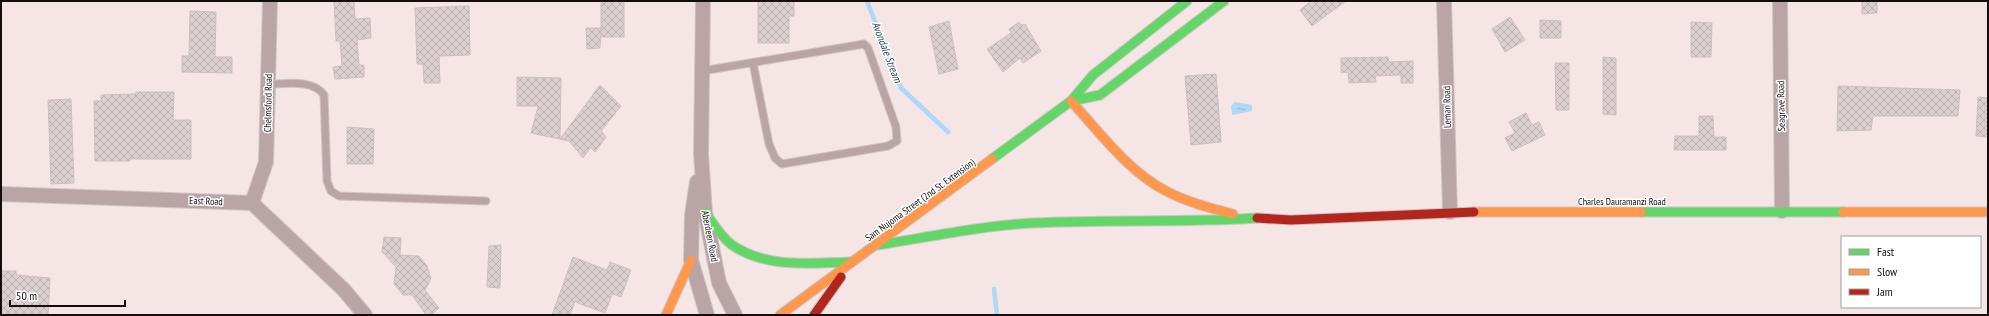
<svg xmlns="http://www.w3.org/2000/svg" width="1989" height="316" font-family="'PT Sans Narrow',sans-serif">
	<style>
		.water { fill: url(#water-ripples) }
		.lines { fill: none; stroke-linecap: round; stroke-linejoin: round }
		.stream { stroke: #add8f7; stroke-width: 4.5 }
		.building { fill: url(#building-cross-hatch); stroke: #cdc0c0 }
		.lane-casing { stroke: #cfc4c4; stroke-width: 9 }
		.street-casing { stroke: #cfc4c4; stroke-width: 16 }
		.fast-casing { stroke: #cfc4c4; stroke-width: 11 }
		.slow-casing { stroke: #cfc4c4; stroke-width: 11 }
		.jam-casing { stroke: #cfc4c4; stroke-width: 11 }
		.lane { stroke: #baa5a6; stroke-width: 7 }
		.street { stroke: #baa5a6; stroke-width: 14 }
		.fast { stroke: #63d668; stroke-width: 9 }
		.slow { stroke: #ff974d; stroke-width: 9 }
		.jam { stroke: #b3261e; stroke-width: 9 }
		.labels { text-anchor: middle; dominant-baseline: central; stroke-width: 3; stroke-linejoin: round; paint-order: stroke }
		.street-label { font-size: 10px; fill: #150c0c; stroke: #fff }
		.water-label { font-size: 11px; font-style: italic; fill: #22485f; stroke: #fff }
	</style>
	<defs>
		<pattern id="water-ripples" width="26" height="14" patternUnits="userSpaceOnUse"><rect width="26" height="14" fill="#add8f7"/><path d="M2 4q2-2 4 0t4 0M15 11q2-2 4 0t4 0" fill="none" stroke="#94b8d3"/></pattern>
		<pattern id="building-cross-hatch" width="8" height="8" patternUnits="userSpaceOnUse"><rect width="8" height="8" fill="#dccfcf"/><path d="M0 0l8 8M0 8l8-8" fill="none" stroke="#bcb1b1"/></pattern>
	</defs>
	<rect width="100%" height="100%" fill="#f5e5e5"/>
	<!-- water -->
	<path class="water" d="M 1235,102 L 1252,105 L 1252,111 L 1232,115 L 1231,106 Z"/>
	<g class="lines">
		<!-- stream -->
		<g class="stream">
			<path d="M 867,1 L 901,88 L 948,132"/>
			<path d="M 994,289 L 997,315"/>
		</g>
	</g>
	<!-- building -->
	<g class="building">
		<path d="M 354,1 L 355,19 L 370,18 L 371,38 L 357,40 L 359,65 L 364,65 L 364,77 L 335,79 L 333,67 L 342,66 L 340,41 L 336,41 L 334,2 Z"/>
		<rect x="601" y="1" width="23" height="36"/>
		<path d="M 758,1 L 794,1 L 794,16 L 789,16 L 789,43 L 758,43 Z"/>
		<path d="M 1311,1 L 1346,1 L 1312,26 L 1300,10 Z"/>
		<path d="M 1862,1 L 1877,1 L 1877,13 L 1862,14 Z"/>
		<path d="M 469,6 L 470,55 L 439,56 L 440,83 L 424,83 L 423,64 L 417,64 L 415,8 Z"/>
		<path d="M 190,11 L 216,12 L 215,57 L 232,57 L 232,73 L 182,72 L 182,56 L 189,56 Z"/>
		<path d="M 1510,17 L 1525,40 L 1505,52 L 1492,29 Z"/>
		<path d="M 1540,20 L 1561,21 L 1561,38 L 1540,38 Z"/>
		<path d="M 949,21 L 958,69 L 939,74 L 929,27 Z"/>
		<path d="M 1019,22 L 1021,25 L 1025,24 L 1041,51 L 1023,63 L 1020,58 L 1003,72 L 987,49 L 1011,33 L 1009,29 Z"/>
		<path d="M 1691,22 L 1712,23 L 1711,57 L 1691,57 Z"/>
		<path d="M 586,28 L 601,28 L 600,48 L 587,49 Z"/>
		<path d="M 1388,57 L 1389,62 L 1413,61 L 1413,83 L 1401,83 L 1401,75 L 1375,76 L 1376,82 L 1349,83 L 1348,72 L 1341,73 L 1341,58 Z"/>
		<path d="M 1603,57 L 1616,58 L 1616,115 L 1603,114 Z"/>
		<path d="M 1555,63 L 1569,63 L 1569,110 L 1556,110 Z"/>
		<path d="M 1216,74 L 1221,142 L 1191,145 L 1185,76 Z"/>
		<path d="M 517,77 L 561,78 L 560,139 L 600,85 L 621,106 L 601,131 L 606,137 L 595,152 L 591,147 L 583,158 L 569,141 L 531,133 L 538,106 L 517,106 Z"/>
		<path d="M 1838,86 L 1960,90 L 1958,116 L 1873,116 L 1871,130 L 1837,131 Z"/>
		<path d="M 136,92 L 174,92 L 173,120 L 191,120 L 191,159 L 130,159 L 130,161 L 95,161 L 94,101 L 101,101 L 101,95 L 136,94 Z"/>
		<path d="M 1978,97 L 1988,98 L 1988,137 L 1976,136 Z"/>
		<path d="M 71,99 L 74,183 L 51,184 L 48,100 Z"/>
		<path d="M 1526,113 L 1532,125 L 1539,122 L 1545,135 L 1512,151 L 1505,138 L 1515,133 L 1509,122 Z"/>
		<path d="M 1699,116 L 1713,116 L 1714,137 L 1726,137 L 1726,150 L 1674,150 L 1675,136 L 1699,136 Z"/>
		<path d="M 347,127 L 374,129 L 373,164 L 347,164 Z"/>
		<path d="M 384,237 L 401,238 L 400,255 L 419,256 L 427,266 L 431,279 L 425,290 L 439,308 L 431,315 L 426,315 L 412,295 L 403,295 L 394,284 L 396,267 L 382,252 Z"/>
		<path d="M 501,245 L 500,288 L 487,287 L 489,246 Z"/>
		<path d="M 573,257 L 607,270 L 610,262 L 631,270 L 621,297 L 612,294 L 605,313 L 575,302 L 570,315 L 552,315 Z"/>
		<path d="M 1,271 L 16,271 L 16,275 L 50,278 L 48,315 L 1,315 Z"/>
	</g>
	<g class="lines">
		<!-- lane casing -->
		<g class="lane-casing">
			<g id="lane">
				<path d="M 702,71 L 864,44 L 868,48 L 896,127 L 897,141 L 888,146 L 782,164 L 775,158 L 769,144 L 753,63"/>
				<path d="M 268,84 C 286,84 313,79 324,95 L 327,181 L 331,191 L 339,196 L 486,201"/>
			</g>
		</g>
		<!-- street casing -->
		<g class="street-casing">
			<g id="street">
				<path d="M 703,1 L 701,154 L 705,212 L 719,283 L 735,315"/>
				<path d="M 1444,1 L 1450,212"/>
				<path d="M 1780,1 L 1782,211"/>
				<path d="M 697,182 L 692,215 L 691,260 L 707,315"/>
				<path d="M 1,194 L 252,203 L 344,290 L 365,315"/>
				<path d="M 252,203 L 266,162 L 270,1"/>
			</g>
		</g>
		<!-- fast casing -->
		<g class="fast-casing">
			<g id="fast">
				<path d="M 1071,101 L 1100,95 L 1224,1"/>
				<path d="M 992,159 L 1071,101 L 1093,75 L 1187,1"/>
				<path d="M 705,212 C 713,223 721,237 732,245 C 767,269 813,263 852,262"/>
				<path d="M 1641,212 L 1843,212"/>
				<path d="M 878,245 C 929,237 980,226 1032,223 C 1107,219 1182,223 1257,218"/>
			</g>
		</g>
		<!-- slow casing -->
		<g class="slow-casing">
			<g id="slow">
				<path d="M 1071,101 C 1100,133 1128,171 1166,191 C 1187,202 1210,208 1233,214"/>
				<path d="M 1474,212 L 1641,212"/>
				<path d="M 1843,212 L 1988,212"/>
				<path d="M 666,315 L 691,260"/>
				<path d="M 780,315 L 992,159"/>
			</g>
		</g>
		<!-- jam casing -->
		<g class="jam-casing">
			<g id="jam">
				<path d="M 1257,218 L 1291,220 L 1474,212"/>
				<path d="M 814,315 L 841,277"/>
			</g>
		</g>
		<!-- lane -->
		<use href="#lane" class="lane"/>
		<!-- street -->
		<use href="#street" class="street"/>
		<!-- fast -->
		<use href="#fast" class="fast"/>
		<!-- slow -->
		<use href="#slow" class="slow"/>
		<!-- jam -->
		<use href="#jam" class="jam"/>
	</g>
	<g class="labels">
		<!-- street labels -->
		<g class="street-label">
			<text transform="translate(268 103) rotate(-89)">Chelmsford Road</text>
			<text transform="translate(1781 106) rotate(-91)">Seagrave Road</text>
			<text transform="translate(1447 107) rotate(-91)">Leman Road</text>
			<text transform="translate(920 200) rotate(-36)">Sam Nujoma Street (2nd St. Extension)</text>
			<text transform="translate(206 201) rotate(2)">East Road</text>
			<text x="1622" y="201">Charles Dauramanzi Road</text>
			<text transform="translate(710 236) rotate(79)">Aberdeen Road</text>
		</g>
		<!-- water labels -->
		<g class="water-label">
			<text transform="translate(887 52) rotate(69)">Avondale Stream</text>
		</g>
	</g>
	<!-- border -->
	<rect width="1989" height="316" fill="none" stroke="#150c0c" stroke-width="4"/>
	<!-- legend -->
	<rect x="1841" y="236" width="140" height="72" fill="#ffffff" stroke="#a19e9e"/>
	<rect x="1849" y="249" width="20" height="6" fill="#63d668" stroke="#a19e9e"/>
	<text x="1877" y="256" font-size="12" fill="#150c0c">Fast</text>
	<rect x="1849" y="269" width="20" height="6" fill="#ff974d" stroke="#a19e9e"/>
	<text x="1877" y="276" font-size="12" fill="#150c0c">Slow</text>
	<rect x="1849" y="289" width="20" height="6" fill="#b3261e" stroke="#a19e9e"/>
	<text x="1877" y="296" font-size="12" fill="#150c0c">Jam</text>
	<!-- scale -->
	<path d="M10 300v6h115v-6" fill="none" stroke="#150c0c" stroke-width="2"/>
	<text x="16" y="300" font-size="12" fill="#150c0c" stroke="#ffffff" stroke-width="3" paint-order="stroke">50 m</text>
</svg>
